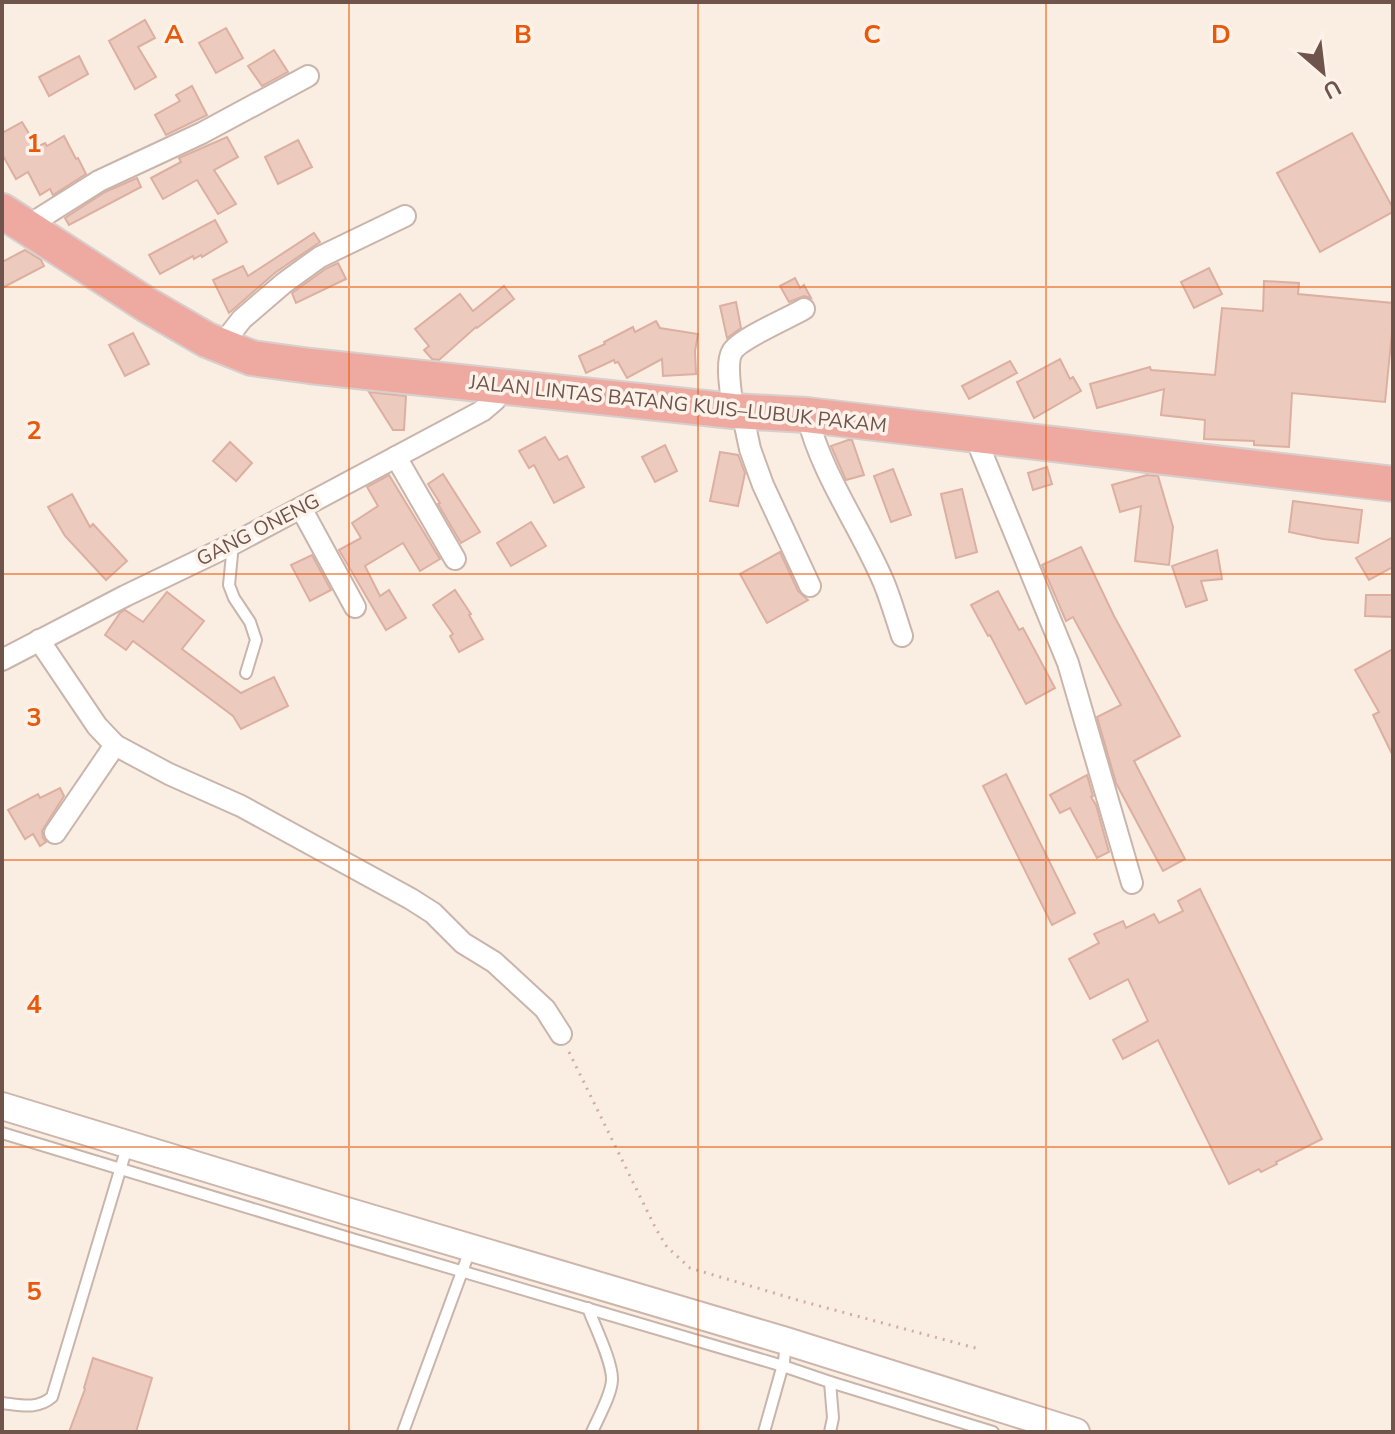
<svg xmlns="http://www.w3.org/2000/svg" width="1395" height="1434" font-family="'Nunito Sans',sans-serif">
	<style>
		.building { fill: #eccabe; stroke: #ddafa0; stroke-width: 2 }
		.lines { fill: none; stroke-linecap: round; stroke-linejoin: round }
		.lane-casing { stroke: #c9b5ab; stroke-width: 14 }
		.street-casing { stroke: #c9b5ab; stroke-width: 24 }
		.secondary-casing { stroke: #ceb6ac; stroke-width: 30 }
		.highway-casing { stroke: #d7cfcd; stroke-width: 38 }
		.path { stroke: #d1ada1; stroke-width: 3; stroke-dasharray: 2 6; stroke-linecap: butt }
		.lane { stroke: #fff; stroke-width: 10 }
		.street { stroke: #fff; stroke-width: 20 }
		.secondary { stroke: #fff; stroke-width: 26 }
		.highway { stroke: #eeaaa0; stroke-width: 34 }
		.grid { fill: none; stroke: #e8590c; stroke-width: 2; stroke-opacity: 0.55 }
		.labels { text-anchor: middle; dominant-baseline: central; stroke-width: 7; stroke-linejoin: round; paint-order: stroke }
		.street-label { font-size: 20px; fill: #6f544c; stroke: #fdf2e9 }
		.grid-label { font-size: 26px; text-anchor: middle; font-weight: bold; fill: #e8590c; stroke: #fdf2e9; stroke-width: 7; stroke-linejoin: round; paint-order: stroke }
	</style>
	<rect width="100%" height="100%" fill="#faeee3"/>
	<!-- building -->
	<g class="building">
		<path d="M 145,20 L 155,38 L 138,47 L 156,77 L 135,89 L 109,41 Z"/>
		<path d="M 226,28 L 243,58 L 216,73 L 199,43 Z"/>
		<path d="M 274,50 L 288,72 L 262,86 L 248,66 Z"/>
		<path d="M 79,56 L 88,74 L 49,96 L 39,77 Z"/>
		<path d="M 192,86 L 207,115 L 166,135 L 155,115 L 180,101 L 176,95 Z"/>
		<path d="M 22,122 L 37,147 L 45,143 L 47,146 L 64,136 L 76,159 L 78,158 L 86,174 L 53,195 L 50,189 L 40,195 L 28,172 L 16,179 L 2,154 L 2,133 Z"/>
		<path d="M 1352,133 L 1393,208 L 1393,212 L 1320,252 L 1277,173 Z"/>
		<path d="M 227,137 L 238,157 L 214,170 L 236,204 L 218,214 L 197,180 L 163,199 L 151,178 L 181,162 L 179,158 Z"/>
		<path d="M 298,140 L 312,167 L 278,184 L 265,157 Z"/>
		<path d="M 137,178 L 141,187 L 69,225 L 65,218 L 105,192 Z"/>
		<path d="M 215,220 L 227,242 L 202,257 L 201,255 L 194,259 L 193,256 L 160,274 L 149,255 Z"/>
		<path d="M 314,233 L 320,242 L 276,272 L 229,313 L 213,280 L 243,266 L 248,276 Z"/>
		<path d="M 25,250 L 41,260 L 44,266 L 2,288 L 2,262 Z"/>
		<path d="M 338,263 L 346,279 L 296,303 L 292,293 L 327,268 Z"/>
		<path d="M 1209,268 L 1222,294 L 1194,308 L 1181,282 Z"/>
		<path d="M 795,278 L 800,288 L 804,285 L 811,298 L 804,296 L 789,302 L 780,286 Z"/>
		<path d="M 1264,281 L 1299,283 L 1298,294 L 1393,303 L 1393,323 L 1385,402 L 1292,393 L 1289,447 L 1254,445 L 1254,441 L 1204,439 L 1205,420 L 1161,415 L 1164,389 L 1097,408 L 1090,384 L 1150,367 L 1151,370 L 1215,375 L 1222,308 L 1263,311 Z"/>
		<path d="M 504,286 L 514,299 L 477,328 L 476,327 L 439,360 L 432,359 L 424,350 L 429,346 L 415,329 L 460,294 L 473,311 Z"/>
		<path d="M 736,302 L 741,328 L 727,338 L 720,306 Z"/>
		<path d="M 656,321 L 660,328 L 698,334 L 695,351 L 696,374 L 663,376 L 662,359 L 627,378 L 618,362 L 615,363 L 614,360 L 586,373 L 579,356 L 605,344 L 604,342 L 633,327 L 635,332 Z"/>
		<path d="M 133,333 L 149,364 L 125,376 L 109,345 Z"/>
		<path d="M 1060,359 L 1070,379 L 1073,377 L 1081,391 L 1034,418 L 1017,382 Z"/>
		<path d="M 1010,361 L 1017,373 L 969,399 L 962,386 Z"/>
		<path d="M 369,392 L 406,396 L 404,430 L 393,430 Z"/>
		<path d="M 545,437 L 559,460 L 567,456 L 584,487 L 554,503 L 534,465 L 529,468 L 519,451 Z"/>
		<path d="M 848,440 L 852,440 L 864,475 L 846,480 L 831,446 Z"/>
		<path d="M 230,442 L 252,463 L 236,481 L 213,461 Z"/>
		<path d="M 665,445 L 677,471 L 655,482 L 642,457 Z"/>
		<path d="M 720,452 L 738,455 L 745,473 L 738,506 L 710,501 Z"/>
		<path d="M 1047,467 L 1052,484 L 1033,490 L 1028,473 Z"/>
		<path d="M 893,469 L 911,515 L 891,522 L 874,476 Z"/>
		<path d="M 443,474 L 480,532 L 461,543 L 438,504 L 440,503 L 428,484 Z"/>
		<path d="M 389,475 L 440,559 L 420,571 L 403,543 L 365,566 L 380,596 L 389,590 L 406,618 L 386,630 L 339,550 L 361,538 L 352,523 L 378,506 L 367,487 Z"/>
		<path d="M 1147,475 L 1158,476 L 1173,527 L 1169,565 L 1135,561 L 1141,506 L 1120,512 L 1112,485 Z"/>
		<path d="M 962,489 L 977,552 L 956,558 L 941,494 Z"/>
		<path d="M 72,494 L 90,527 L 93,524 L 127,561 L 106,580 L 65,536 L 48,507 Z"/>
		<path d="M 1293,501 L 1362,510 L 1358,543 L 1323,539 L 1289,532 Z"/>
		<path d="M 531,522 L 546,546 L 511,566 L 497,543 Z"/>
		<path d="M 1393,537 L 1393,567 L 1369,580 L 1356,558 Z"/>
		<path d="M 1081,547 L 1114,616 L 1180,736 L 1134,761 L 1185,859 L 1163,871 L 1116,783 L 1097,717 L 1121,705 L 1073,617 L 1066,621 L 1042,565 Z"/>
		<path d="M 1217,550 L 1222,579 L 1201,581 L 1207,600 L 1186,607 L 1172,566 Z"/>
		<path d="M 780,552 L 798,591 L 808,600 L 767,623 L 740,574 Z"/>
		<path d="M 312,555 L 331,590 L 310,601 L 291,565 Z"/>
		<path d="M 455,590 L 471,614 L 469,615 L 483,639 L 459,652 L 450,636 L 453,634 L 433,605 Z"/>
		<path d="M 998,591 L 1019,630 L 1023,628 L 1055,688 L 1026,704 L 990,635 L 988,636 L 971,605 Z"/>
		<path d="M 167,592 L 204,621 L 182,649 L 241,693 L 274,677 L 288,706 L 241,729 L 233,716 L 133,641 L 126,650 L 105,635 L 120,613 L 125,610 L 143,622 Z"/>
		<path d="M 1366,595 L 1393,595 L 1393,617 L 1365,616 Z"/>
		<path d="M 1393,649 L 1393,756 L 1373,715 L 1379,712 L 1355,670 Z"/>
		<path d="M 1006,774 L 1075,913 L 1052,925 L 983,786 Z"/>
		<path d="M 1087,775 L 1093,796 L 1091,797 L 1096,805 L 1109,852 L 1097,858 L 1070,808 L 1060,813 L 1050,795 Z"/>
		<path d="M 60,788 L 64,796 L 42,831 L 43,838 L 46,842 L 40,846 L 33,834 L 25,839 L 8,810 L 38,794 L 40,798 Z"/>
		<path d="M 1200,889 L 1322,1139 L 1276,1162 L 1277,1164 L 1261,1172 L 1259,1169 L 1229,1184 L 1158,1040 L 1123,1059 L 1113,1040 L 1148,1021 L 1128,979 L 1090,999 L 1069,959 L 1099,943 L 1094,934 L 1123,921 L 1126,928 L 1154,914 L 1159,923 L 1183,911 L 1178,901 Z"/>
		<path d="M 93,1358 L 152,1378 L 136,1432 L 69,1432 L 85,1389 L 84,1388 Z"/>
	</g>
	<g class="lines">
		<!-- lane casing -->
		<g class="lane-casing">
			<g id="lane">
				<path d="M 233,544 L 229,585 L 234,598 L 250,622 L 256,640 L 246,673"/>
				<path d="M 2,1133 L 352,1239 L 783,1366 L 830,1382 L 993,1432"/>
				<path d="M 588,1308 C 595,1327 612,1361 612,1379 C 612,1394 598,1418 592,1432"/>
				<path d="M 2,1403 C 20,1405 37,1410 52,1397 L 127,1147"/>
				<path d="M 403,1432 L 470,1250"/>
				<path d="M 764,1432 L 784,1361 L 786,1343"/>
				<path d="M 830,1432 L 833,1418 L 830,1382"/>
			</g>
		</g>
		<!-- street casing -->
		<g class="street-casing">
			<g id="street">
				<path d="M 26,227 L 99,181 L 202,133 L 308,76"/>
				<path d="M 221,346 L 242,319 L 284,283 L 320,257 L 405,216"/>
				<path d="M 733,411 C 732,397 725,364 732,352 C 739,339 789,318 804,309"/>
				<path d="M 742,411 L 750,449 L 763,485 L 810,586"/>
				<path d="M 807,415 C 822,476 860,526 884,583 C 891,600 896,618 902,636"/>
				<path d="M 974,434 L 1068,663 L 1132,883"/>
				<path d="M 396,457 L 455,559"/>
				<path d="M 301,508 L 355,607"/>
				<path d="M 39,640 L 97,726 L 115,745 L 169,774 L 241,806 L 411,899 L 433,913 L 463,943 L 494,962 L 545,1009 L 561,1034"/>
				<path d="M 2,660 L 125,596 L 233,544 L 482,411 L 495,400 L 503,387"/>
				<path d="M 55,833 L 115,745"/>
			</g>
		</g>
		<!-- secondary casing -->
		<g class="secondary-casing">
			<path id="secondary" d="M 2,1106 L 350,1212 L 786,1341 L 1076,1432"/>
		</g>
		<!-- highway casing -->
		<g class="highway-casing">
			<path id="highway" d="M 2,211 L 147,305 L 207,340 L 252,358 L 310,366 L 733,411 L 807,415 L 1393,484"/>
		</g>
		<!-- path -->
		<path class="path" d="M 569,1052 L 656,1229 L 667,1247 L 690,1268 L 801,1301 L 979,1349"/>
		<!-- lane -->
		<use href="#lane" class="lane"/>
		<!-- street -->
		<use href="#street" class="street"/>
		<!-- secondary -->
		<use href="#secondary" class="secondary"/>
		<!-- highway -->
		<use href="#highway" class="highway"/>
	</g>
	<!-- grid -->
	<path class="grid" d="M 349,2 L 349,1432M 698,2 L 698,1432M 1046,2 L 1046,1432M 2,287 L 1393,287M 2,574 L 1393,574M 2,860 L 1393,860M 2,1147 L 1393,1147"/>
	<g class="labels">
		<!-- street labels -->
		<g class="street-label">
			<text transform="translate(678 404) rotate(6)">JALAN LINTAS BATANG KUIS–LUBUK PAKAM</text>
			<text transform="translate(258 530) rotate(-27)">GANG ONENG</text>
		</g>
	</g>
	<g class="grid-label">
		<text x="174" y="43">A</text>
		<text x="523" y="43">B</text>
		<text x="872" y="43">C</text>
		<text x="1221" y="43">D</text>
		<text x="34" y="152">1</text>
		<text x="34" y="439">2</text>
		<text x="34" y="726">3</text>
		<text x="34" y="1013">4</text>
		<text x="34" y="1300">5</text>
	</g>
	<!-- border -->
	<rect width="1395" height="1434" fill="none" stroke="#6f544c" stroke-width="8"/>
	<!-- north arrow -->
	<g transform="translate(1323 72) rotate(152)" stroke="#fdf2e9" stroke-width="6" paint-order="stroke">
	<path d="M0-6L14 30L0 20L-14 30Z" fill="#6f544c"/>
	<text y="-12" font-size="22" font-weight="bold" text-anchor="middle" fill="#6f544c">U</text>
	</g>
</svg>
